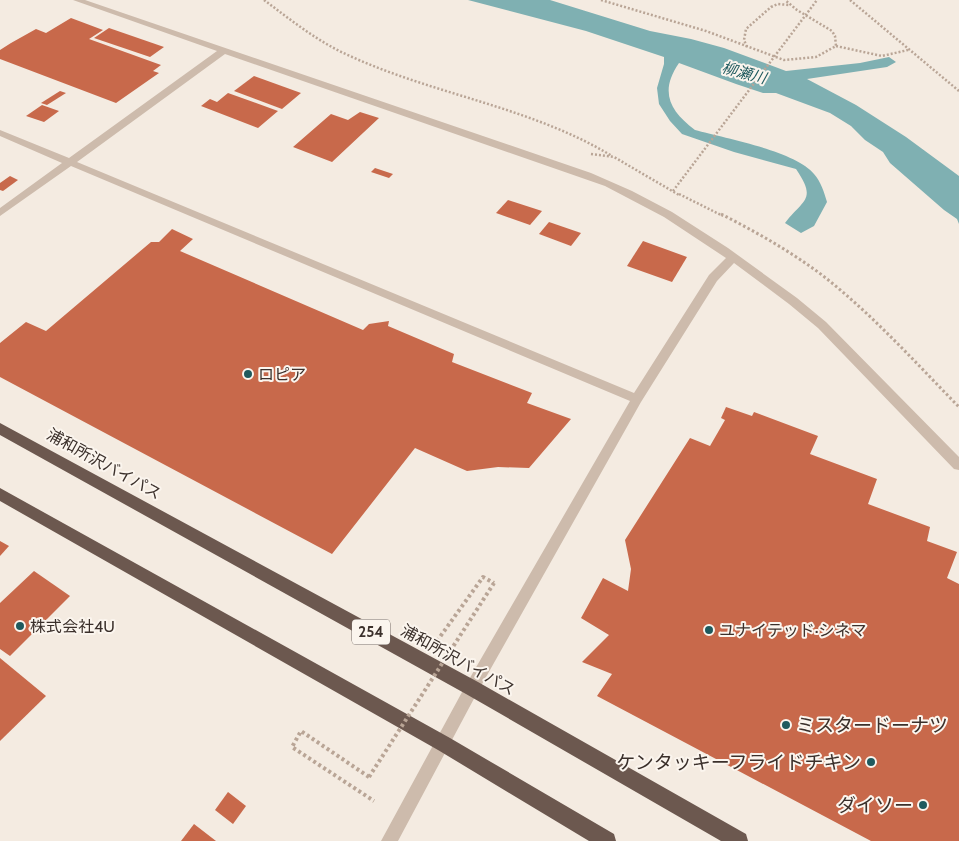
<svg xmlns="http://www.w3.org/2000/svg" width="959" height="841" font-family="Cabin,'Noto Sans JP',sans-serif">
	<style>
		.water { fill: #7fb0b2 }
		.building { fill: #c8694b }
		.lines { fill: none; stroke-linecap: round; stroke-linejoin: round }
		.path-far2 { stroke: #b9a596; stroke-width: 2.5; stroke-dasharray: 2 2; stroke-linecap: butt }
		.path-far1 { stroke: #b9a596; stroke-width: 3; stroke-dasharray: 2.5 2.5; stroke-linecap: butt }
		.path { stroke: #b9a596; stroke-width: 4; stroke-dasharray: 3 3; stroke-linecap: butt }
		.minor { fill: #cdbbac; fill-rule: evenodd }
		.tertiary { fill: #cdbbac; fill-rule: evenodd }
		.trunk { fill: #6c584f; fill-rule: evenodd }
		.path-bridge-far1 { stroke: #b9a596; stroke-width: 2.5; stroke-dasharray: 2 2; stroke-linecap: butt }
		.path-bridge { stroke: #b9a596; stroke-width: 4; stroke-dasharray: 3 3; stroke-linecap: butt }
		.poi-dot { fill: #1f5a5e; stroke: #fbf5ee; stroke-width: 2 }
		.labels { text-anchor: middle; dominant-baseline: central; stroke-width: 4; stroke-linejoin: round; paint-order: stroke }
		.far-water-label { font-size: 15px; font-style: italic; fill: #1f5a5e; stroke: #fbf5ee }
		.shield { fill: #fbf5ee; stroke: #756b66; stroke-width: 1 }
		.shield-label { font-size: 15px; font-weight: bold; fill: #3b302b }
		.poi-label { font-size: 16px; fill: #3b302b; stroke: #fbf5ee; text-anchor: start }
		.street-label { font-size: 16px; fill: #3b302b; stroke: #fbf5ee }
		.near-poi-label { font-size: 19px; fill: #3b302b; stroke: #fbf5ee; text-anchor: end }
	</style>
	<rect width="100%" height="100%" fill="#f4ebe1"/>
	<!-- water -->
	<path class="water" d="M 468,0 L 550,0 L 650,31 L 691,39 L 724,48 L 786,71 L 860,63 L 889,57 L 896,62 L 887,67 L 807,79 L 856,105 L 906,137 L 959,176 L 959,224 L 957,219 L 944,210 L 890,163 L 883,152 L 865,140 L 851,126 L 830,113 L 776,93 L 763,93 L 736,84 L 679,63 C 659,92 670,111 695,130 C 724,138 796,151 814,174 C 821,182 824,192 827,202 L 814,226 L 801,233 L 785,223 C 804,199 817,200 796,169 L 734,152 L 682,134 L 670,121 L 659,104 L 657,88 L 664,64 L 664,57 L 586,31 Z"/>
	<!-- building -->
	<g class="building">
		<path d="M 71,18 L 103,30 L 89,39 L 161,65 L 153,71 L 159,73 L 116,103 L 0,59 L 0,50 L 11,43 L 36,29 L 46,33 Z"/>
		<path d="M 109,28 L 164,47 L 150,57 L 94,38 Z"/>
		<path d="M 254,76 L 301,93 L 282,109 L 234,91 Z"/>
		<path d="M 60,91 L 66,93 L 47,105 L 41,103 Z"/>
		<path d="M 228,93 L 278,111 L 258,128 L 201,106 L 210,99 L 217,102 Z"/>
		<path d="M 42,105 L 59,111 L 44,122 L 26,116 Z"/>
		<path d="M 360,112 L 379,118 L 332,162 L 293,147 L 331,114 L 348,120 Z"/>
		<path d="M 375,168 L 393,174 L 389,178 L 371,172 Z"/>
		<path d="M 10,176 L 18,180 L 3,191 L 0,190 L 0,183 Z"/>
		<path d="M 508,200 L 542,211 L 530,225 L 496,213 Z"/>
		<path d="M 549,222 L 581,233 L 571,246 L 539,234 Z"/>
		<path d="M 172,229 L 193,239 L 180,251 L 363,330 L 369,324 L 389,321 L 388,326 L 454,354 L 452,362 L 532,393 L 527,403 L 571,419 L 529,468 L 498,467 L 467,471 L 415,448 L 332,554 L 0,377 L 0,343 L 26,322 L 46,331 L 151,242 L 159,242 Z"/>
		<path d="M 643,241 L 687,257 L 672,282 L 627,266 Z"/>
		<path d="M 726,407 L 752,416 L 754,412 L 818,436 L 810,454 L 877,479 L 868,504 L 930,527 L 927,541 L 957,552 L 947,578 L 959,584 L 959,841 L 871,841 L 597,696 L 612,674 L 582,662 L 609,635 L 581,618 L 603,578 L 628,591 L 631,569 L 625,540 L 690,438 L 710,446 L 725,420 L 721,418 Z"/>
		<path d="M 0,541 L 9,546 L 0,556 Z"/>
		<path d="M 34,571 L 70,596 L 10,656 L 0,649 L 0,603 Z"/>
		<path d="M 0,658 L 46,696 L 0,741 Z"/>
		<path d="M 228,792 L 246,806 L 233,824 L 215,810 Z"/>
		<path d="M 194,824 L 216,841 L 181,841 Z"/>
	</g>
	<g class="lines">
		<!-- path-far2 -->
		<g class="path-far2">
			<path d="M 264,0 C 291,20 318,42 350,56 C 435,95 531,107 612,156"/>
			<path d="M 601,0 L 706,31 L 784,60 L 816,57 L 836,46 L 835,36 L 832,31 L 797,10 L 785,0"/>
			<path d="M 850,0 L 959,91"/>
			<path d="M 836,46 L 882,56 L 908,50"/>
			<path d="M 747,47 L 744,40 L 746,29 L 771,7 L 778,4 L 789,5"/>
			<path d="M 591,154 L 614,157 L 679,195"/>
			<path d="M 679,194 L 723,216"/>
		</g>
		<!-- path-far1 -->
		<path class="path-far1" d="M 721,214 C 756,232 790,251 822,275 C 872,314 915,362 959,407"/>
		<!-- path -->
		<g class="path">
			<path d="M 437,641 L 483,577 L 494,583"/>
			<path d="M 369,777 L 301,731 L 292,747 L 374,801"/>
		</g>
		<!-- minor -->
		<path class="minor" d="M 472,681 L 477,683 L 480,688 L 477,693 L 398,841 L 381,841 L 467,683 Z"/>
		<!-- tertiary -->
		<path class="tertiary" d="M 73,0 L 85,0 L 591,173 L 632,191 L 672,212 L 728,248 L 797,298 L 826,322 L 959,457 L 959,470 L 954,469 L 818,328 L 789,304 L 734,263 L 717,281 L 641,402 L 477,693 L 472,695 L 467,693 L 464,688 L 467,683 L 630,401 L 71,166 L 0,216 L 0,208 L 62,163 L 0,136 L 0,130 L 69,158 L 217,51 ZM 225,54 L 605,186 L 664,217 L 726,258 L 709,275 L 634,393 L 77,162 Z"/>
		<!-- trunk -->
		<g class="trunk">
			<path d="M 0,423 L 478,682 L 746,834 L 748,841 L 721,841 L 466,694 L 0,435 Z"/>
			<path d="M 0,488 L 450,738 L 614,834 L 616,841 L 589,841 L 438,750 L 0,501 Z"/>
		</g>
		<!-- path-bridge-far1 -->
		<path class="path-bridge-far1" d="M 673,191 L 817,0"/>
		<!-- path-bridge -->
		<path class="path-bridge" d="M 369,777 L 494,583"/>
	</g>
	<!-- markers -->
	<g class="poi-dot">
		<circle cx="248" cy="374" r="5"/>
		<circle cx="20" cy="626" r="5"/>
		<circle cx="709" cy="630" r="5"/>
		<circle cx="786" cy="725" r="5"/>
		<circle cx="871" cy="762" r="5"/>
		<circle cx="923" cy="805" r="5"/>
	</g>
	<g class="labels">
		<!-- far-water labels -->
		<g class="far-water-label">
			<text transform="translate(744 73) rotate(15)">柳瀬川</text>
		</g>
		<!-- shield labels -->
		<rect class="shield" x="352" y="619.5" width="38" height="25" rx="4"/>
		<g class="shield-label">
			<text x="371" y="632">254</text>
		</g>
		<!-- poi labels -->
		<g class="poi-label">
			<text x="258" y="374">ロピア</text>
			<text x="30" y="626">株式会社4U</text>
			<text x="719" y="630">ユナイテッド·シネマ</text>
		</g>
		<!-- street labels -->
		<g class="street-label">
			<text transform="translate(104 464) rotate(29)">浦和所沢バイパス</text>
			<text transform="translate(458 660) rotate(29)">浦和所沢バイパス</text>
		</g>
		<!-- near-poi labels -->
		<g class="near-poi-label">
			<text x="796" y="725" text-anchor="start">ミスタードーナツ</text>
			<text x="861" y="762">ケンタッキーフライドチキン</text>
			<text x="913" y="805">ダイソー</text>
		</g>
	</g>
</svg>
